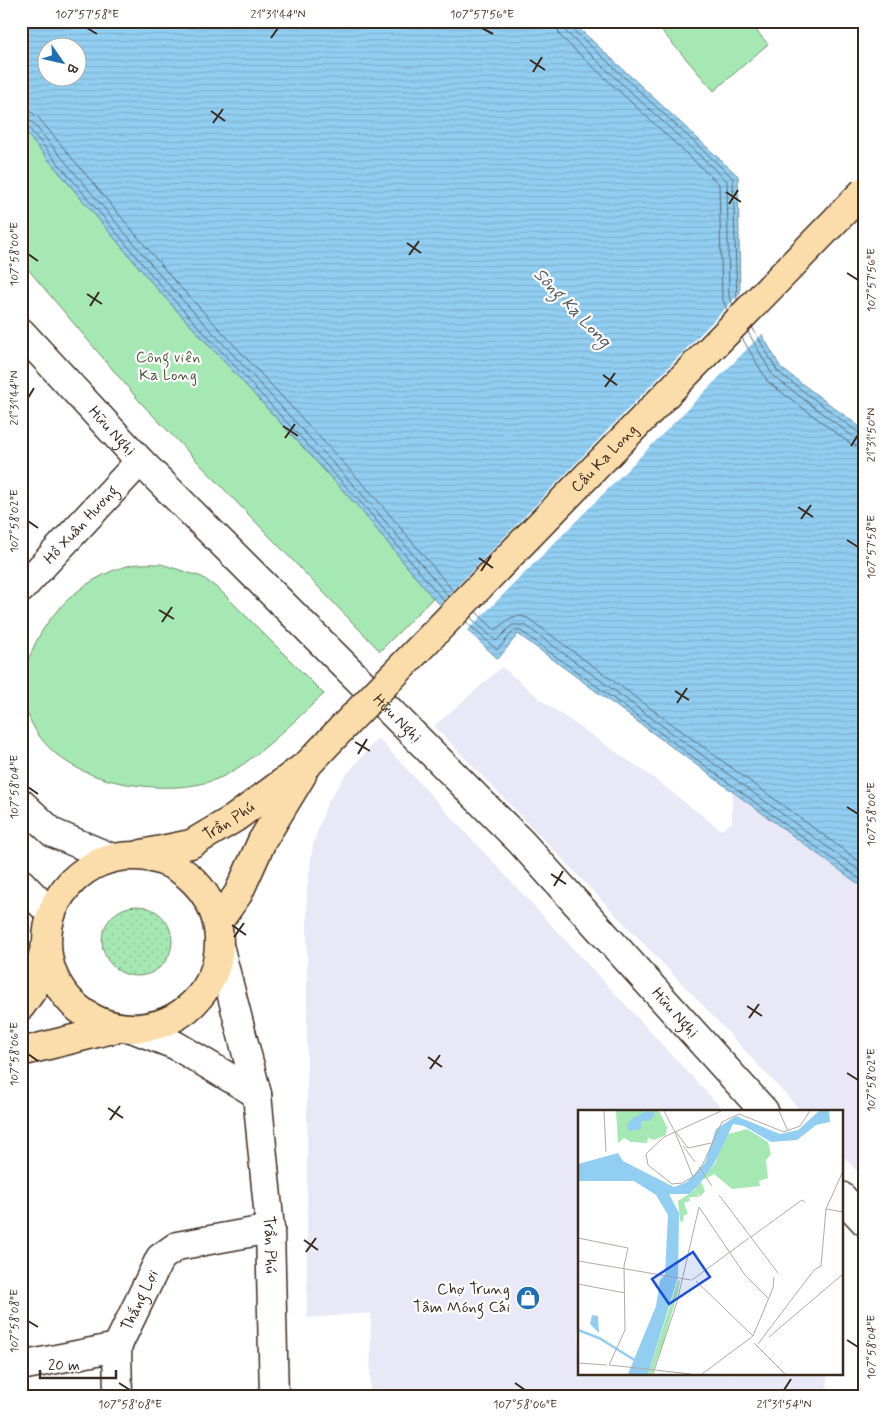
<svg xmlns="http://www.w3.org/2000/svg" width="885" height="1417" font-family="Mynerve,sans-serif">
	<style>
		.built { fill: #e9e8f7 }
		.grass { fill: url(#grass-dots); stroke: #708968 }
		.park { fill: #a5e8b3; stroke: #708968 }
		.water { fill: url(#water-rules); stroke: #6f8c9d; fill-rule: evenodd }
		.pier { fill: #fff }
		.lines { fill: none; stroke-linecap: round; stroke-linejoin: round }
		.shore { stroke: #5d6c73; stroke-width: 1 }
		.minor-casing { stroke: #3b2a1e; stroke-width: 31 }
		.major-casing { stroke: #3b2a1e; stroke-width: 31 }
		.minor { stroke: #fff; stroke-width: 28 }
		.major { stroke: #fbddab; stroke-width: 28 }
		.major-bridge-casing { stroke: #3b2a1e; stroke-width: 31; stroke-linecap: butt }
		.major-bridge { stroke: #fbddab; stroke-width: 28 }
		.ticks { fill: none; stroke: #3b2a1e; stroke-width: 2 }
		.labels { text-anchor: middle; dominant-baseline: central; stroke-width: 4.5; stroke-linejoin: round; paint-order: stroke }
		.park-label { font-size: 16px; fill: #565a43; stroke: #fff }
		.street-label { font-size: 16px; fill: #3b2a1e; stroke: #fff }
		.poi-label { font-size: 16px; fill: #3b2a1e; stroke: #fff; text-anchor: end }
		.water-label { font-size: 18px; font-style: italic; fill: #555b5e; stroke: #fff }
		.inset-river { fill: none; stroke: #91cef2; stroke-width: 2.5 }
		.inset-road { fill: none; stroke: #b1aaa5; stroke-width: 1 }
		.view { fill: #1d4ed8; fill-opacity: 0.15; stroke: #1d4ed8; stroke-width: 2.5 }
		.inset-edge { fill: none; stroke: #3b2a1e; stroke-width: 2.5 }
		.neatline { fill: none; stroke: #3b2a1e; stroke-width: 2 }
		.ticks-label { font-size: 12px; text-anchor: middle; fill: #3b2a1e }
	</style>
	<defs>
		<pattern id="grass-dots" width="8" height="8" patternUnits="userSpaceOnUse" patternTransform="scale(1.25)"><rect width="8" height="8" fill="#a5e8b3"/><path d="M2 2h.1M6 6h.1" fill="none" stroke="#8fc79a" stroke-width="1.8" stroke-linecap="round"/></pattern>
		<pattern id="water-rules" width="6" height="5" patternUnits="userSpaceOnUse" patternTransform="scale(1.25)"><rect width="6" height="5" fill="#91cef2"/><path d="M0 2.5h6" fill="none" stroke="#7eb1cf"/></pattern>
	</defs>
	<rect width="100%" height="100%" fill="#fff"/>
	<filter id="ink" filterUnits="userSpaceOnUse"><feTurbulence type="fractalNoise" baseFrequency=".02" numOctaves="2"/><feDisplacementMap in="SourceGraphic" scale="10" xChannelSelector="R" yChannelSelector="G"/><feConvolveMatrix kernelMatrix="1 2 1 2 8 2 1 2 1" color-interpolation-filters="sRGB"/></filter>
	<g filter="url(#ink)">
		<!-- built -->
		<g class="built">
			<path d="M 502,667 L 545,703 L 648,774 L 721,830 L 732,822 L 732,791 L 864,888 L 864,1168 L 858,1172 L 841,1154 L 841,1111 L 801,1111 L 694,996 L 434,726 Z"/>
			<path d="M 378,738 L 724,1111 L 579,1111 L 579,1373 L 827,1373 L 828,1396 L 370,1396 L 371,1313 L 307,1318 L 307,889 L 313,844 L 327,803 L 345,776 Z"/>
		</g>
		<!-- grass -->
		<circle class="grass" cx="137" cy="941" r="35"/>
		<!-- park -->
		<g class="park">
			<path d="M 653,21 L 748,21 L 768,44 L 714,91 Z"/>
			<path d="M 21,127 L 158,290 L 360,509 L 433,598 L 380,651 L 141,403 L 21,261 Z"/>
			<path d="M 161,564 L 202,577 L 220,590 L 324,694 C 295,720 257,759 224,776 C 197,789 163,789 134,785 C 86,779 39,756 25,706 C 24,702 22,696 22,692 C 21,687 23,681 24,677 C 34,624 79,577 131,565 C 140,563 152,564 161,564 Z"/>
		</g>
		<!-- water -->
		<path class="water" d="M 21,21 L 571,21 L 738,176 L 740,296 L 781,368 L 864,430 L 864,888 L 518,634 L 498,659 L 433,598 L 360,509 L 158,290 L 21,127 ZM 48,48 L 78,48 L 78,78 L 48,78 Z"/>
		<!-- pier -->
		<path class="pier" d="M 743,290 L 743,295 L 764,332 L 466,632 L 438,606 Z"/>
		<g class="lines">
			<!-- shore -->
			<g class="shore">
				<path d="M 555,21 L 560,36 L 719,184 L 722,297 L 727,310"/>
				<path d="M 562,21 L 566,32 L 727,181 L 729,296 L 733,305"/>
				<path d="M 568,21 L 570,27 L 733,178 L 737,300"/>
				<path d="M 21,110 L 29,111 L 37,116 L 172,278 L 374,496 L 454,592"/>
				<path d="M 21,118 L 32,122 L 167,283 L 368,501 L 449,597"/>
				<path d="M 21,124 L 27,126 L 162,287 L 364,506 L 444,601"/>
				<path d="M 752,327 L 778,372 L 859,433 L 864,434"/>
				<path d="M 748,332 L 773,376 L 855,438 L 864,440"/>
				<path d="M 742,338 L 768,382 L 851,444 L 864,448"/>
				<path d="M 476,612 L 495,630 C 507,622 512,611 529,619 L 864,865"/>
				<path d="M 470,617 L 496,641 L 512,625 L 525,625 L 864,874"/>
				<path d="M 466,622 L 497,650 L 514,631 L 521,631 L 864,882"/>
			</g>
			<!-- minor casing -->
			<g class="minor-casing">
				<g id="minor">
					<path id="s1" d="M 21,332 L 140,461 L 521,842 L 764,1111"/>
					<path id="s2" d="M 21,589 L 140,461"/>
					<path d="M 21,803 L 53,833 L 112,858"/>
					<path d="M 21,883 L 51,914"/>
					<path id="s3" d="M 220,949 L 257,1094 L 270,1229 L 274,1396"/>
					<path d="M 134,1029 L 175,1045 L 257,1094"/>
					<path d="M 841,1196 L 864,1221"/>
					<path d="M 21,1366 L 117,1347"/>
					<path id="s4" d="M 118,1396 L 117,1347 L 160,1258 L 177,1246 L 270,1229"/>
				</g>
			</g>
			<!-- major casing -->
			<g class="major-casing">
				<g id="major">
					<path id="s5" d="M 142,854 L 191,844 L 235,818 L 309,763 L 345,725"/>
					<circle cx="133" cy="942" r="86"/>
					<path d="M 218,922 L 238,894 L 262,841 L 302,775"/>
					<path d="M 21,1006 L 33,989 L 45,948"/>
					<path d="M 21,1052 L 117,1028"/>
				</g>
			</g>
			<!-- minor -->
			<use href="#minor" class="minor"/>
			<!-- major -->
			<use href="#major" class="major"/>
			<!-- major-bridge casing -->
			<g class="major-bridge-casing">
				<g id="major-bridge">
					<path id="s6" d="M 345,725 L 864,191"/>
				</g>
			</g>
			<!-- major-bridge -->
			<use href="#major-bridge" class="major-bridge"/>
		</g>
	</g>
	<!-- ticks -->
	<path class="ticks" d="M 87,28 L 97,34M 482,28 L 493,34M 271,38 L 278,28M 530,60 L 545,70M 533,72 L 542,57M 211,111 L 225,121M 213,123 L 223,109M 726,192 L 741,202M 729,204 L 738,190M 407,243 L 421,253M 28,254 L 38,261M 409,255 L 419,241M 847,273 L 858,280M 87,294 L 102,304M 90,306 L 99,292M 603,375 L 617,385M 605,387 L 615,373M 28,398 L 34,388M 283,426 L 298,436M 285,438 L 295,424M 851,446 L 858,435M 798,507 L 813,517M 801,519 L 811,505M 28,521 L 38,528M 847,540 L 858,547M 479,558 L 493,568M 481,571 L 491,556M 159,610 L 174,619M 162,622 L 172,607M 675,691 L 689,700M 677,703 L 687,688M 355,742 L 370,751M 358,754 L 367,739M 28,787 L 38,794M 847,807 L 858,814M 551,874 L 566,884M 554,886 L 563,871M 232,925 L 246,935M 234,937 L 244,923M 747,1006 L 762,1016M 749,1018 L 759,1004M 28,1054 L 38,1061M 428,1057 L 442,1067M 430,1069 L 440,1055M 847,1073 L 858,1080M 108,1108 L 123,1118M 110,1120 L 120,1106M 304,1240 L 318,1250M 306,1252 L 316,1238M 28,1321 L 38,1327M 847,1340 L 858,1347M 119,1383 L 130,1390M 515,1383 L 525,1390M 784,1390 L 791,1379"/>
	<!-- icons -->
	<defs>
		<g id="shop-disc" transform="scale(1.25)"><circle r="9.5" fill="#1f6fb2" stroke="#fff"/><path d="M-5-2.5h2.3a2.7 3.5 0 0 1 5.4 0H5L5.5 6h-11ZM-1.5-2.5h3a1.5 2.3 0 0 0-3 0Z" fill="#fff"/></g>
	</defs>
	<g fill-rule="evenodd">
		<use href="#shop-disc" x="528" y="1298"/>
	</g>
	<g class="labels">
		<!-- park labels -->
		<g class="park-label">
			<text x="168" y="357">Công viên<tspan x="168" dy="18">Ka Long</tspan></text>
		</g>
		<!-- street labels -->
		<g class="street-label">
			<text stroke="none"><textPath href="#s1" startOffset="134">Hữu Nghị</textPath></text>
			<text stroke="none"><textPath href="#s6" startOffset="372">Cầu Ka Long</textPath></text>
			<text stroke="none"><textPath href="#s2" startOffset="88">Hồ Xuân Hương</textPath></text>
			<text stroke="none"><textPath href="#s1" startOffset="539">Hữu Nghị</textPath></text>
			<text stroke="none"><textPath href="#s5" startOffset="94">Trần Phú</textPath></text>
			<text stroke="none"><textPath href="#s1" startOffset="944">Hữu Nghị</textPath></text>
			<text stroke="none"><textPath href="#s3" startOffset="301">Trần Phú</textPath></text>
			<text stroke="none"><textPath href="#s4" startOffset="101">Thắng Lợi</textPath></text>
		</g>
		<!-- poi labels -->
		<g class="poi-label">
			<text x="510" y="1289">Chợ Trung<tspan x="510" dy="18">Tâm Móng Cái</tspan></text>
		</g>
		<!-- water labels -->
		<g class="water-label">
			<text transform="translate(572 308) rotate(46)">Sông Ka Long</text>
		</g>
	</g>
	<!-- overview -->
	<g transform="translate(578 1110)">
		<rect width="265" height="265" fill="#fff"/>
		<path d="M 169,19 L 190,32 L 193,44 L 188,50 L 190,68 L 181,71 L 182,76 L 154,79 L 136,64 L 123,71 L 127,81 L 122,87 L 120,83 L 120,87 L 111,87 L 112,91 L 106,93 L 110,104 L 106,105 L 105,112 L 102,111 L 100,91 L 117,80 L 122,69 L 137,54 L 147,25 Z" fill="#a5e8b3"/>
		<path d="M 38,1 L 81,1 L 89,17 L 88,25 L 76,30 L 70,28 L 69,33 L 53,32 L 46,28 L 40,33 ZM 100,170 L 102,171 L 100,182 L 85,234 L 74,264 L 70,264 Z" fill="#a5e8b3"/>
		<path d="M 69,1 L 74,1 L 77,5 L 71,11 L 63,11 L 63,19 L 51,21 L 49,15 L 55,8 ZM 241,1 L 251,1 L 252,12 L 238,15 L 219,30 L 193,32 L 166,16 L 155,14 L 136,54 L 117,79 L 111,84 L 91,84 L 101,103 L 100,167 L 70,264 L 50,264 L 78,196 L 82,170 L 87,165 L 90,105 L 78,85 L 56,71 L 0,71 L 0,54 L 40,43 L 45,51 L 96,77 L 109,72 L 127,53 L 138,19 L 158,6 L 202,24 L 220,20 ZM 14,205 L 20,206 L 21,223 L 12,214 Z" fill="#91cef2"/>
		<path class="inset-river" d="M 0,220 L 21,228 L 58,251"/>
		<path class="inset-road" d="M 26,1 L 28,42M 86,1 L 97,22M 143,1 L 86,27 L 68,44 L 70,55 L 94,74 L 104,73 L 115,67 L 125,54 L 144,12 L 161,4 L 206,22 L 222,16 L 232,1M 201,1 L 210,21M 97,22 L 115,67M 98,22 L 110,38 L 133,33M 105,36 L 117,52M 121,57 L 134,76M 141,85 L 200,163M 121,97 L 167,165 L 190,188M 248,99 L 265,102M 173,127 L 224,90 L 227,92M 0,128 L 50,138 L 46,156 L 47,220 L 31,255M 0,151 L 113,170M 114,170 L 171,128M 118,171 L 175,226M 0,174 L 47,183M 191,227 L 265,164M 176,233 L 207,264M 180,234 L 236,160 L 243,156 L 248,99 L 265,61M 0,253 L 29,255M 31,255 L 113,264M 75,264 L 99,192 L 121,97M 124,264 L 175,226 L 195,178 L 196,167"/>
		<path class="view" d="M 115,142 L 132,167 L 91,194 L 74,169 Z"/>
		<rect width="265" height="265" class="inset-edge"/>
	</g>
	<!-- margin -->
	<rect width="885" height="1417" fill="none" stroke="#fff" stroke-width="55"/>
	<!-- north arrow -->
	<g transform="translate(62 62) rotate(124)"><circle r="24" fill="#ffffff" stroke="#b1aaa5"/>
	<path d="M0-4L9 19L0 12L-9 19Z" fill="#1f6fb2"/>
	<text y="-8" font-size="14" font-weight="bold" text-anchor="middle" fill="#3b2a1e">B</text>
	</g>
	<!-- scale -->
	<path d="M40 1370v8h76v-8" fill="none" stroke="#3b2a1e" stroke-width="2.5"/>
	<text x="48" y="1370" font-size="15" fill="#3b2a1e" stroke="#ffffff" stroke-width="4" paint-order="stroke">20 m</text>
	<rect x="28" y="28" width="830" height="1362" class="neatline"/>
	<g class="ticks-label">
		<text x="87" y="18">107°57'58"E</text>
		<text x="278" y="18">21°31'44"N</text>
		<text x="482" y="18">107°57'56"E</text>
		<text transform="translate(14 254) rotate(-90)" y="4">107°58'00"E</text>
		<text transform="translate(871 280) rotate(-90)" y="4">107°57'56"E</text>
		<text transform="translate(14 398) rotate(-90)" y="4">21°31'44"N</text>
		<text transform="translate(871 435) rotate(-90)" y="4">21°31'50"N</text>
		<text transform="translate(14 521) rotate(-90)" y="4">107°58'02"E</text>
		<text transform="translate(871 547) rotate(-90)" y="4">107°57'58"E</text>
		<text transform="translate(14 787) rotate(-90)" y="4">107°58'04"E</text>
		<text transform="translate(871 814) rotate(-90)" y="4">107°58'00"E</text>
		<text transform="translate(14 1054) rotate(-90)" y="4">107°58'06"E</text>
		<text transform="translate(871 1080) rotate(-90)" y="4">107°58'02"E</text>
		<text transform="translate(14 1321) rotate(-90)" y="4">107°58'08"E</text>
		<text transform="translate(871 1347) rotate(-90)" y="4">107°58'04"E</text>
		<text x="130" y="1408">107°58'08"E</text>
		<text x="525" y="1408">107°58'06"E</text>
		<text x="784" y="1408">21°31'54"N</text>
	</g>
</svg>
